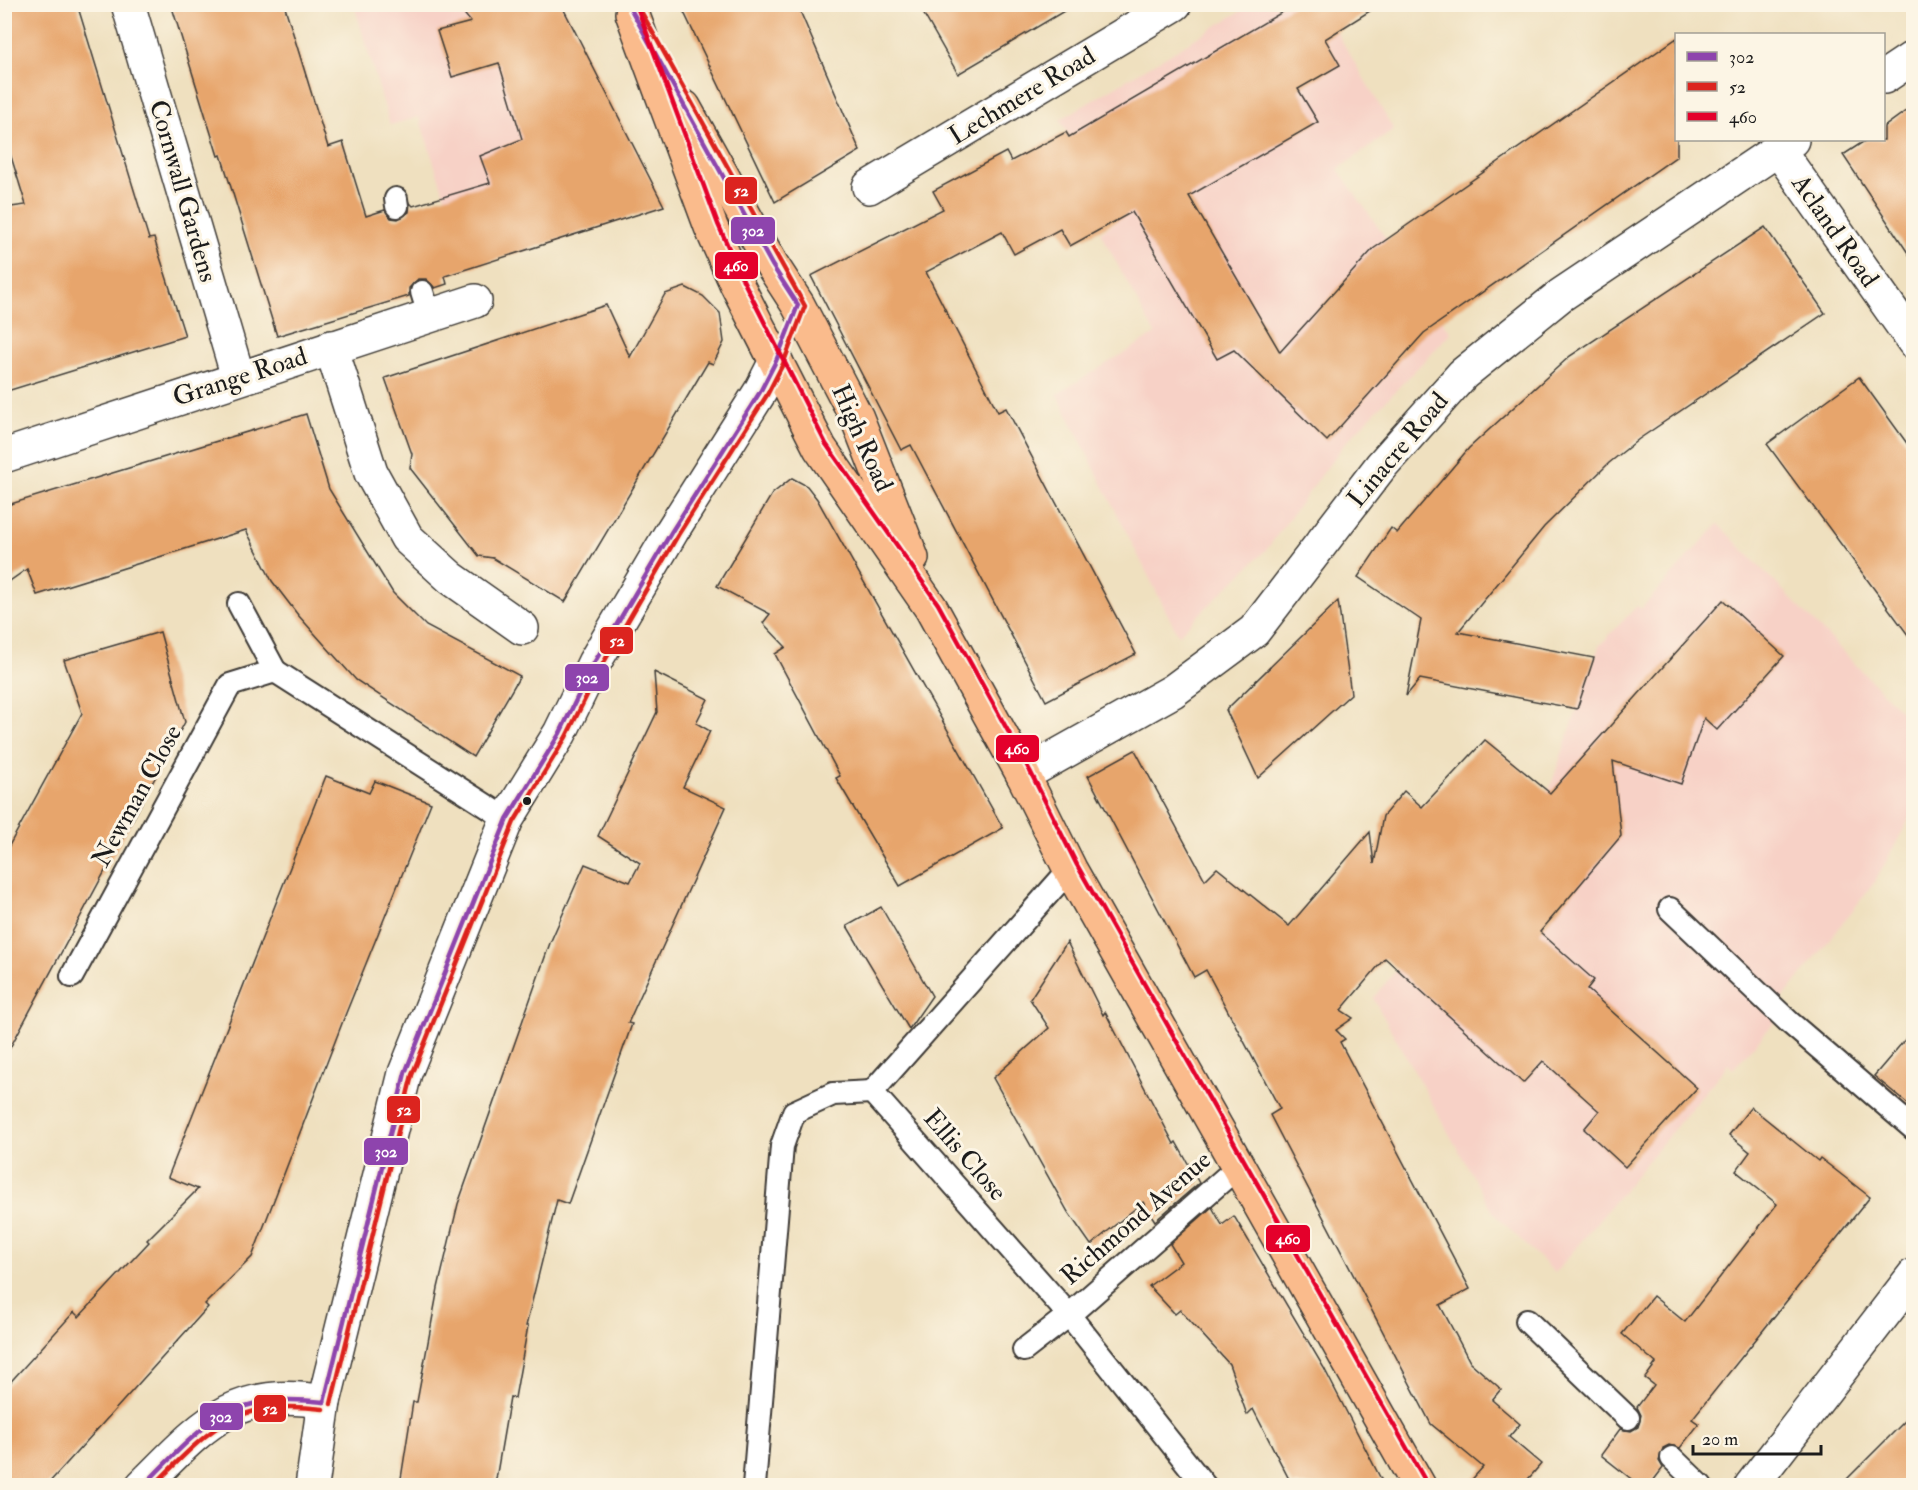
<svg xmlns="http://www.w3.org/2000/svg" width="1918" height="1490" font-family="'IM FELL Double Pica',serif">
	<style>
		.built { fill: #f7d1c6 }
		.building { fill: #e7a56c }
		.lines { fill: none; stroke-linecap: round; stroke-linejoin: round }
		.service-casing { stroke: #3c3934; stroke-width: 26 }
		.minor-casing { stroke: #3c3934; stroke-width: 36 }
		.tertiary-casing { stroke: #3c3934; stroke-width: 36 }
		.primary-casing { stroke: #3c3934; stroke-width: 36 }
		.service { stroke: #fff; stroke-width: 22 }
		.minor { stroke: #fff; stroke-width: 33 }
		.tertiary { stroke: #fff; stroke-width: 33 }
		.primary { stroke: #fabb8c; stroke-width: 33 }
		.bus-1-casing { stroke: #fcf5e5; stroke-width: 9 }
		.bus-2-casing { stroke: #fcf5e5; stroke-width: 9 }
		.bus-3-casing { stroke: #fcf5e5; stroke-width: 9 }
		.bus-1 { stroke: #8e44ad; stroke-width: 4.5 }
		.bus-2 { stroke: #dc241f; stroke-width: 4.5 }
		.bus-3 { stroke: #e4002b; stroke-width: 4.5 }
		.bus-dot { fill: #1c1c1c; stroke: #fcf5e5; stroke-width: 2 }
		.labels { text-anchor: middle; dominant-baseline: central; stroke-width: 6; stroke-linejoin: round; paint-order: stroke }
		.street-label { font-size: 26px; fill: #1c1c1c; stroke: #fcf5e5 }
		.line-badge { stroke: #fcf5e5; stroke-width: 2 }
		.badge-label { font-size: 16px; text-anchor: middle; font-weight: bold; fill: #fff }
	</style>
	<rect width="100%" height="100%" fill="#fcf5e5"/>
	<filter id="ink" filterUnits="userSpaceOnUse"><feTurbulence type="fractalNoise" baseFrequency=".0167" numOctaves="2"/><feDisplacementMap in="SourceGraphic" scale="12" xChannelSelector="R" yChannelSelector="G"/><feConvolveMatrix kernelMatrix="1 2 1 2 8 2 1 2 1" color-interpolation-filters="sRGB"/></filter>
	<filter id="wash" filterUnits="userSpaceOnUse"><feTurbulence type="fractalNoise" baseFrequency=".008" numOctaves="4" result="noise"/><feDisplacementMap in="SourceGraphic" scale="24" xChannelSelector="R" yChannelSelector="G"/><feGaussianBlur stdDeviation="1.35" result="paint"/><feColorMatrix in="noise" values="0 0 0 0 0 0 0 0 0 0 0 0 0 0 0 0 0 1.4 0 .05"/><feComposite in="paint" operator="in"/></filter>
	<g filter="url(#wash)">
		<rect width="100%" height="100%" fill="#efe0bf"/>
		<!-- built -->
		<g class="built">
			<path d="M 354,5 L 562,5 L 664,206 L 468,268 L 419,117 L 390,125 Z"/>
			<path d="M 1251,5 L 1321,5 L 1394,130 L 1338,169 L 1451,333 L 1346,442 L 1266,550 L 1178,635 L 1057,394 L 1155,334 L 1100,232 L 1117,221 L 1060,120 Z"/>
			<path d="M 1718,524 L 1900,710 L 1913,714 L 1913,812 L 1875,882 L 1780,1002 L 1787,1008 L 1733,1069 L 1728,1064 L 1555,1273 L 1494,1214 L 1373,998 L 1550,788 L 1599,646 L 1637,606 L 1641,609 Z"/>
		</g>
		<g id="blocks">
			<!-- building -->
			<g class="building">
				<path d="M 4,4 L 77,4 L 149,239 L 154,238 L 185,336 L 4,392 L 4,208 L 26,205 L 4,134 Z"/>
				<path d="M 171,4 L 284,4 L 328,147 L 343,142 L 366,216 L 385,210 L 391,218 L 398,219 L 409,212 L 410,203 L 413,206 L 490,183 L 480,156 L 522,139 L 499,63 L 452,77 L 437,31 L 471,22 L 456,4 L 561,4 L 664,206 L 445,276 L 447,284 L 435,288 L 426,279 L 418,279 L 409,288 L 409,296 L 277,336 L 221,155 L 218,156 Z"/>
				<path d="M 680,4 L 797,4 L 860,151 L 775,202 Z"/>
				<path d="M 918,4 L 1076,4 L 958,74 Z"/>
				<path d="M 1296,4 L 1381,4 L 1325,39 L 1340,65 L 1298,89 L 1318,122 L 1189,196 L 1280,352 L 1373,249 L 1677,38 L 1677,156 L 1424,333 L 1327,441 L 1234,350 L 1217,359 L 1132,212 L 1070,246 L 1060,229 L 1014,254 L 1002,232 L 926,272 L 998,412 L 1006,408 L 1136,654 L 1046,701 L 911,445 L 901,450 L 811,276 L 943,209 L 933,191 L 1006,152 L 1011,161 L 1066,132 L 1069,137 Z"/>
				<path d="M 1914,105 L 1914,262 L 1843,155 L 1866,140 L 1884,140 L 1884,127 Z"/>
				<path d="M 1765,227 L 1825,313 L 1639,439 L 1609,463 L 1544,527 L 1458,632 L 1594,658 L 1577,709 L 1420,679 L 1406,696 L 1421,620 L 1358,577 L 1391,528 L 1397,533 L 1469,448 L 1570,356 Z"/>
				<path d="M 685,287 L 703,296 L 720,313 L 724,342 L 713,364 L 708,362 L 565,602 L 493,558 L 479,556 L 410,468 L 412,454 L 385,378 L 606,305 L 630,357 L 665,294 Z"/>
				<path d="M 1859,377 L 1914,453 L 1914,643 L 1767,444 Z"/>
				<path d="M 306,414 L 329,489 L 393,593 L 426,626 L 520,676 L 473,757 L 356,680 L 298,615 L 272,581 L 246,530 L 37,595 L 27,569 L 4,585 L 4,506 Z"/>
				<path d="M 792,478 L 807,486 L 817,499 L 1003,828 L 900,886 L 836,778 L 840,776 L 775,654 L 786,647 L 763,623 L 770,614 L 717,586 L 772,494 Z"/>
				<path d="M 1723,600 L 1784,656 L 1717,730 L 1704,718 L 1681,784 L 1613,761 L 1621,836 L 1540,932 L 1594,980 L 1587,989 L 1697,1088 L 1625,1167 L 1584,1129 L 1599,1111 L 1543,1061 L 1523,1083 L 1385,958 L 1341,1010 L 1353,1018 L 1336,1030 L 1345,1039 L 1340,1042 L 1470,1289 L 1440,1305 L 1470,1362 L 1501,1389 L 1492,1400 L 1520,1424 L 1509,1437 L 1541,1464 L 1523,1485 L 1467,1485 L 1483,1467 L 1431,1424 L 1270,1115 L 1280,1109 L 1206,970 L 1194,977 L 1088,776 L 1135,750 L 1205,880 L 1217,868 L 1289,926 L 1370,832 L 1374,864 L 1383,816 L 1404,791 L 1422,807 L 1485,740 L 1550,793 Z"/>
				<path d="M 1338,601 L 1351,694 L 1258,778 L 1226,710 Z"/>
				<path d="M 160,632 L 185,722 L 4,1059 L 4,855 L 82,713 L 64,660 Z"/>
				<path d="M 654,672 L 708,699 L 696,723 L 710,731 L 683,787 L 726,807 L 628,1023 L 632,1024 L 568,1204 L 557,1200 L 526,1326 L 528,1326 L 515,1398 L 510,1397 L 495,1485 L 400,1485 L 413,1402 L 417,1402 L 438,1288 L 458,1204 L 550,943 L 585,864 L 630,882 L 640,863 L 598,836 L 657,712 Z"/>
				<path d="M 326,776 L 369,793 L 375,781 L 431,803 L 346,1013 L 252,1257 L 205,1304 L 208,1307 L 47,1485 L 4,1485 L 4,1389 L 74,1312 L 79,1317 L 149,1242 L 147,1240 L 198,1189 L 168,1177 Z"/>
				<path d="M 881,907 L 932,996 L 909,1029 L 847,926 Z"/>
				<path d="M 1067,942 L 1103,1015 L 1105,1012 L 1174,1144 L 1176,1142 L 1199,1183 L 1155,1221 L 1143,1202 L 1091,1245 L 1068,1212 L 993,1078 L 1049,1028 L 1030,999 Z"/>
				<path d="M 1914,1029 L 1914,1109 L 1874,1076 Z"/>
				<path d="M 1751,1107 L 1818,1161 L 1820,1158 L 1870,1197 L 1692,1419 L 1699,1424 L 1680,1448 L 1669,1445 L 1663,1448 L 1659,1461 L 1663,1468 L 1650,1485 L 1639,1485 L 1601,1455 L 1620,1429 L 1631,1431 L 1638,1427 L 1641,1415 L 1637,1407 L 1654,1385 L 1645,1378 L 1656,1363 L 1622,1334 L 1653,1296 L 1685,1322 L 1777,1204 L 1736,1171 L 1750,1152 L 1729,1135 Z"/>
				<path d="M 1212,1207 L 1222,1225 L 1234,1216 L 1324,1368 L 1384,1485 L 1292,1485 L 1253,1409 L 1247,1415 L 1229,1364 L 1180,1310 L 1175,1314 L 1149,1286 L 1181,1262 L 1170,1244 Z"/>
				<path d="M 1914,1412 L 1914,1485 L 1841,1485 Z"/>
			</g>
		</g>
	</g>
	<g filter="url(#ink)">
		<use href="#blocks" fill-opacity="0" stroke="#3c3934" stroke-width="1.5"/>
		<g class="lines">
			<!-- service casing -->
			<g class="service-casing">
				<g id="service">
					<path d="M 396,199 L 397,206"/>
					<path d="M 422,292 L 429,315"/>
					<path d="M 239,604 L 275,671"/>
					<path d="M 1070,869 L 872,1092 L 1069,1315 L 1205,1486"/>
					<path d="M 1670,909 L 1789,1022 L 1914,1129"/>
					<path d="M 72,976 L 230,685 L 275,671 L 507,819"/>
					<path d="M 1527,1321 L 1628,1418"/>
					<path d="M 1024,1350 L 1069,1315 L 1240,1165"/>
					<path d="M 1672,1458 L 1701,1486"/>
					<path d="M 754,1486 L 782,1146 L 794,1112 L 833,1094 L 872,1092"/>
				</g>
			</g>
			<!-- minor casing -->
			<g class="minor-casing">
				<g id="minor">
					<path d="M 128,4 L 238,377"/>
					<path d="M 1884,77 L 1914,57"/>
					<path d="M 1778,149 L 1914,342"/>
					<path d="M 869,187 L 1175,4"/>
					<path d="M 331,347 L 371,473 L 407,538 L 451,578 L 522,628"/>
					<path d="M 4,456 L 475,301"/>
					<path d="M 1023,775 L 1173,691 L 1254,631 L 1381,466 L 1463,374 L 1561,295 L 1792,140"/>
				</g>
			</g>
			<!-- tertiary casing -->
			<g class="tertiary-casing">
				<g id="tertiary">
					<path d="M 142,1486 C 201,1428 233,1385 324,1402"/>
					<path d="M 312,1486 L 324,1402 L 405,1073 L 507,819 L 560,733 L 594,663 L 672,531 L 760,392 L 776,361"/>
					<path d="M 1751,1486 L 1914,1275"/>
				</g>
			</g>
			<!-- primary casing -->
			<g class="primary-casing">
				<g id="primary">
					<path d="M 632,13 L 711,227 L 736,283 L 820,448 L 931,608 L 1023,775 L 1070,869 L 1419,1486"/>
					<path d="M 684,107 L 772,265 L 798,305 L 857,418 L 912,558"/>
				</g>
			</g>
			<!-- service -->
			<use href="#service" class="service"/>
			<!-- minor -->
			<use href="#minor" class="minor"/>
			<!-- tertiary -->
			<use href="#tertiary" class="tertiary"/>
			<!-- primary -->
			<use href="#primary" class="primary"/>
			<!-- bus-1 casing -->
			<g class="bus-1-casing">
				<g id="bus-1">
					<path d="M 324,1402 L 405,1073 L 507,819 L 560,733 L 594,663 L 672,531 L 760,392 L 776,361 L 798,305 L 772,265 L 628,4"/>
					<path d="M 143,1486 C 205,1423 230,1391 324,1402"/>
				</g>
			</g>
			<!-- bus-2 casing -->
			<g class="bus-2-casing">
				<g id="bus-2">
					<path d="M 331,1404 L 412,1075 L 514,822 L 566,737 L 601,667 L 678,535 L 767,395 L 783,364 L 805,306 L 637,4"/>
					<path d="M 153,1486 C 212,1427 235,1399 323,1409"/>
				</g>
			</g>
			<!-- bus-3 casing -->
			<g class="bus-3-casing">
				<path id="bus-3" d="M 636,4 L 718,224 L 743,280 L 826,444 L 938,604 L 1030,771 L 1077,865 L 1426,1482"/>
			</g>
			<!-- bus-1 -->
			<use href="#bus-1" class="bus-1"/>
			<!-- bus-2 -->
			<use href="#bus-2" class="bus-2"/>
			<!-- bus-3 -->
			<use href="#bus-3" class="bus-3"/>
		</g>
	</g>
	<!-- markers -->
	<circle class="bus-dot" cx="527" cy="801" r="5"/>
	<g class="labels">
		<!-- street labels -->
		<g class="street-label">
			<text transform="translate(1022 96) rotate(-31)">Lechmere Road</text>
			<text transform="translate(183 191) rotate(74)">Cornwall Gardens</text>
			<text transform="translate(1835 231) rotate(55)">Acland Road</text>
			<text transform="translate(240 377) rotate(-18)">Grange Road</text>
			<text transform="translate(862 438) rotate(66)">High Road</text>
			<text transform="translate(1398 450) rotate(-50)">Linacre Road</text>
			<text transform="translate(137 796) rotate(-61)">Newman Close</text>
			<text transform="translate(965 1155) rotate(49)">Ellis Close</text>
			<text transform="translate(1136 1218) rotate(-41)">Richmond Avenue</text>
		</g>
	</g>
	<g class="line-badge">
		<rect x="724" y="176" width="34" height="29" rx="6" fill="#dc241f"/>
		<rect x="730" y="216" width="46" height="29" rx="6" fill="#8e44ad"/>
		<rect x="714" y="251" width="45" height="29" rx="6" fill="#e4002b"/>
		<rect x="599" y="626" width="35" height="29" rx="6" fill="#dc241f"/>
		<rect x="564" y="663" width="46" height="29" rx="6" fill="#8e44ad"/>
		<rect x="995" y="734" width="45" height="29" rx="6" fill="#e4002b"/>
		<rect x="386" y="1095" width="35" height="29" rx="6" fill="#dc241f"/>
		<rect x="363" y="1137" width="46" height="29" rx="6" fill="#8e44ad"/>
		<rect x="1265" y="1224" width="46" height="29" rx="6" fill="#e4002b"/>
		<rect x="253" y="1394" width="34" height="29" rx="6" fill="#dc241f"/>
		<rect x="199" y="1402" width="45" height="29" rx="6" fill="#8e44ad"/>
	</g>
	<g class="badge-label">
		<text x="741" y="196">52</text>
		<text x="753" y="236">302</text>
		<text x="736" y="271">460</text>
		<text x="617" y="646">52</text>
		<text x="587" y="683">302</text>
		<text x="1017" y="754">460</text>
		<text x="404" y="1115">52</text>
		<text x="386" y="1157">302</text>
		<text x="1288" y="1244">460</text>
		<text x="270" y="1414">52</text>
		<text x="221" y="1422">302</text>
	</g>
	<!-- margin -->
	<rect width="1918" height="1490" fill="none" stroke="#fcf5e5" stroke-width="24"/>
	<!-- legend -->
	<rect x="1675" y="33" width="210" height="108" fill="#fcf5e5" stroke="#a29e95" stroke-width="1.5"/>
	<rect x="1687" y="52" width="30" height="9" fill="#8e44ad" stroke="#a29e95" stroke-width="1.5"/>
	<text x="1729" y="63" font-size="18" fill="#1c1c1c">302</text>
	<rect x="1687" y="82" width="30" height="9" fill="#dc241f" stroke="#a29e95" stroke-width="1.5"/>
	<text x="1729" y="93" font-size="18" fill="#1c1c1c">52</text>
	<rect x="1687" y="112" width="30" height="9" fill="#e4002b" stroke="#a29e95" stroke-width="1.5"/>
	<text x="1729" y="123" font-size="18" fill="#1c1c1c">460</text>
	<!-- scale -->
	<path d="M1693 1445v9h128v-9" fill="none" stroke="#1c1c1c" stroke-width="3"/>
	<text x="1702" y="1445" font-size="18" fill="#1c1c1c" stroke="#fcf5e5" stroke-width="4.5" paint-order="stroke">20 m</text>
</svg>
